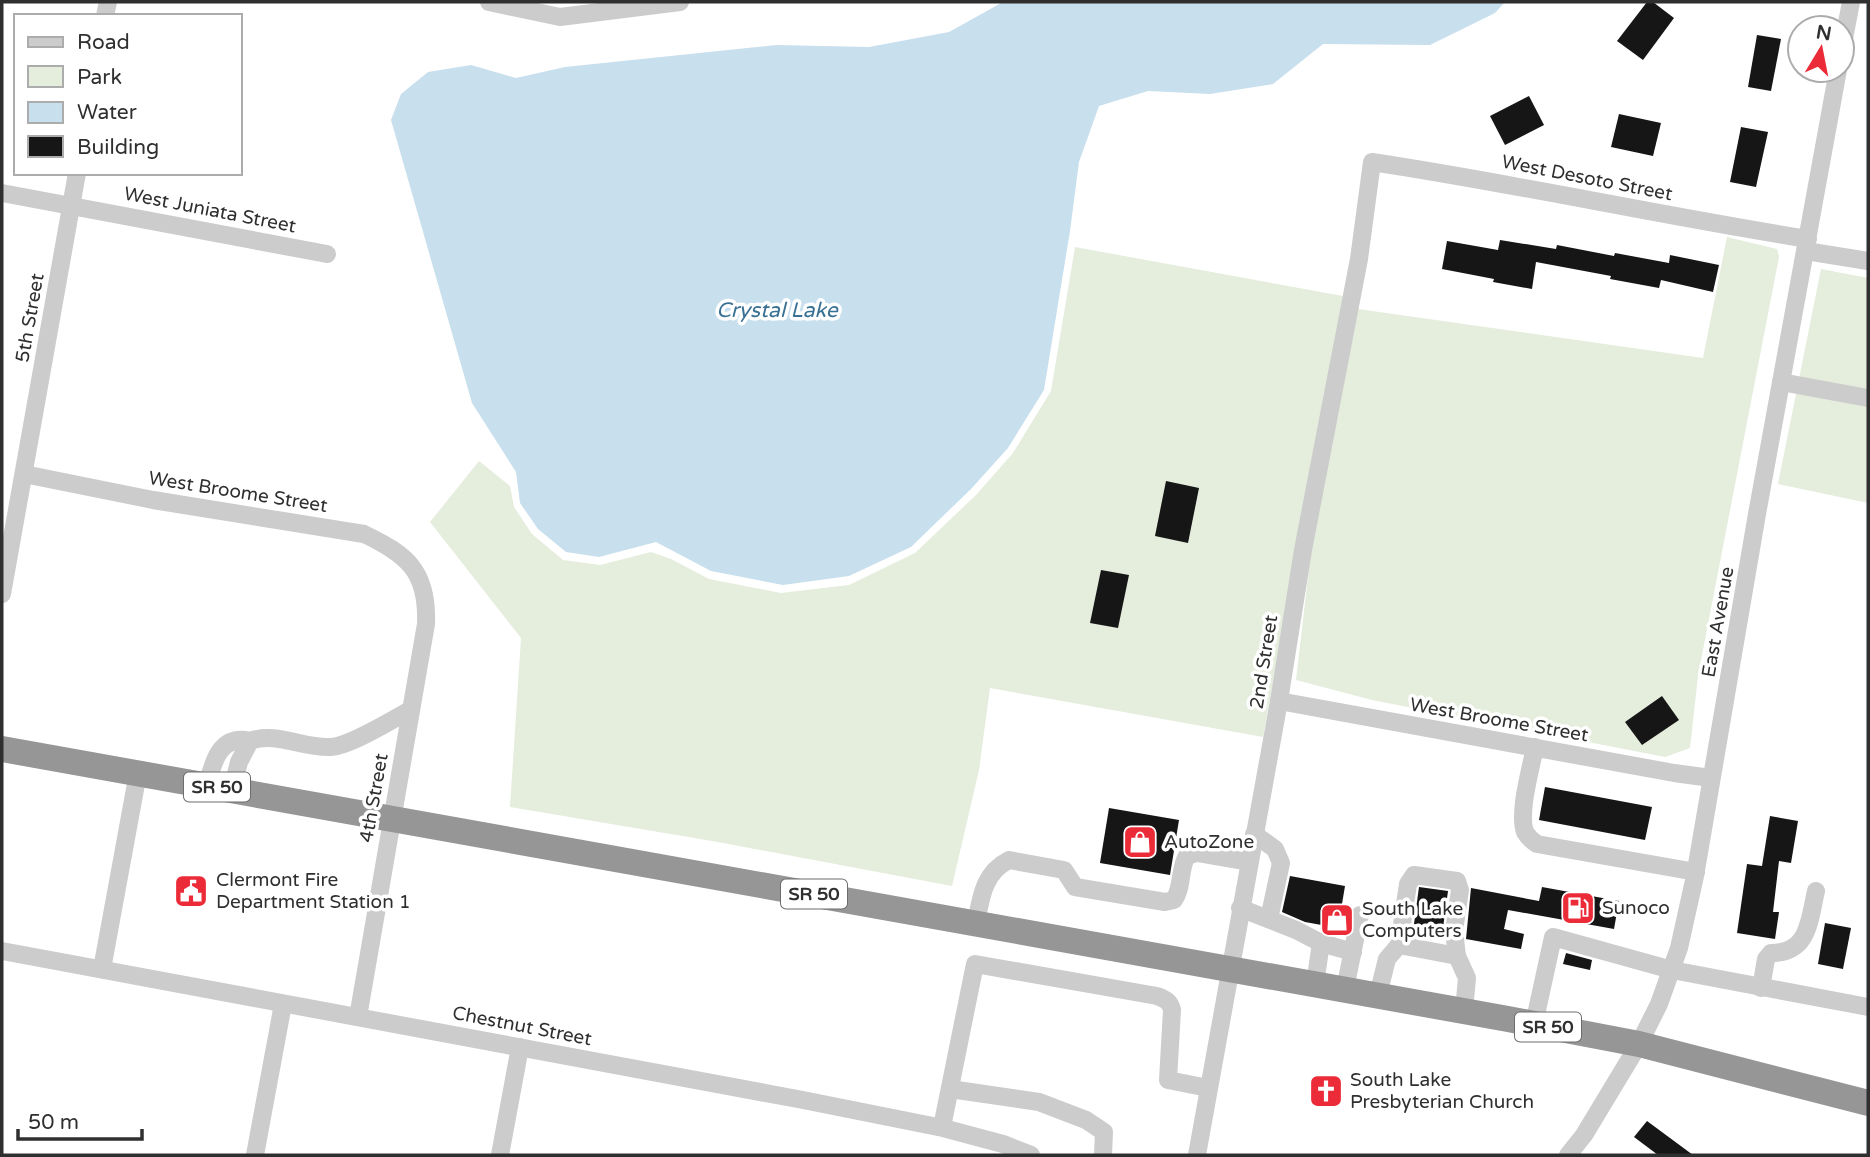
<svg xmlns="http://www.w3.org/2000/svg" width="1870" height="1157" font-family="'Varela Round',sans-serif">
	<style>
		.green { fill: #e5eddd }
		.water { fill: #c8dfed }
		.building { fill: #161616 }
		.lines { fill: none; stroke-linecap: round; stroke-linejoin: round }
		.minor { stroke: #ccc; stroke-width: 18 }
		.highway { stroke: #969696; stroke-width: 26 }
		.labels { text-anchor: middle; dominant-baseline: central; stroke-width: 7; stroke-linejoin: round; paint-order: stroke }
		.shield { fill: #fff; stroke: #6d6d6d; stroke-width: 2 }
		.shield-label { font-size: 18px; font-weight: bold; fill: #2f2f2f }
		.street-label { font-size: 19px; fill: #2f2f2f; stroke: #fff }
		.poi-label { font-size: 19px; fill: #2f2f2f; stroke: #fff; text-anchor: start }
		.water-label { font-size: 21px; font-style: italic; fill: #397195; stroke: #fff }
	</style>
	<rect width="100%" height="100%" fill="#fff"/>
	<!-- green -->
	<g class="green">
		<path d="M 1727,237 L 1777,249 L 1779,257 L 1698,676 L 1690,748 L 1665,757 L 1372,700 L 1296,680 L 1311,551 L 1358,309 L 1703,358 Z"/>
		<path d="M 1075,247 L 1343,296 L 1263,737 L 990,688 L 979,770 L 952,886 L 718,842 L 510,807 L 521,638 L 430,522 L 479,461 L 510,486 L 514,507 L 532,534 L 563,560 L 600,565 L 651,552 L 671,559 L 709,579 L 781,593 L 849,585 L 915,553 L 976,495 L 1013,453 L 1051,391 Z"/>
		<path d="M 1821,269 L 1868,278 L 1868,503 L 1778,484 Z"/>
	</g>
	<!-- water -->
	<path class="water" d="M 1003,2 L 1505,2 L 1495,13 L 1430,45 L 1323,44 L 1273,84 L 1210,94 L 1148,91 L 1099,106 L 1079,162 L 1070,231 L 1044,390 L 1008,448 L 971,489 L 911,547 L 849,576 L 783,585 L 711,571 L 656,542 L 599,557 L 566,552 L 538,529 L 520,503 L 516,472 L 472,403 L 391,120 L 401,94 L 428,72 L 471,65 L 516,78 L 565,67 L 777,45 L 869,47 L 949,32 Z"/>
	<!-- building -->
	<g class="building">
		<path d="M 1647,2 L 1653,2 L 1674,18 L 1643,60 L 1617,41 Z"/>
		<path d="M 1757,35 L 1781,39 L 1771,91 L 1748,87 Z"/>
		<path d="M 1529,96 L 1544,125 L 1505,145 L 1490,116 Z"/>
		<path d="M 1619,114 L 1661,123 L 1653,156 L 1611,147 Z"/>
		<path d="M 1741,127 L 1768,132 L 1756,187 L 1730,182 Z"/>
		<path d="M 1500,240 L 1556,249 L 1557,245 L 1614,256 L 1615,253 L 1669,263 L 1670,255 L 1719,265 L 1713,292 L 1661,280 L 1659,288 L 1610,279 L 1611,276 L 1536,262 L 1532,289 L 1493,282 L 1494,279 L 1442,269 L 1447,241 L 1498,250 Z"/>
		<path d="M 1166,481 L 1199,488 L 1188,543 L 1155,536 Z"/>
		<path d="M 1101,570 L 1129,575 L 1118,628 L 1090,623 Z"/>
		<path d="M 1662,696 L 1679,720 L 1642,745 L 1625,722 Z"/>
		<path d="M 1545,787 L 1652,807 L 1645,840 L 1539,820 Z"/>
		<path d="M 1109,808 L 1179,820 L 1170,875 L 1100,863 Z"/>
		<path d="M 1770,816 L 1798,821 L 1791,863 L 1779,861 L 1773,912 L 1779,912 L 1775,939 L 1737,933 L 1747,864 L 1762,866 Z"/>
		<path d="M 1290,876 L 1345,886 L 1338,928 L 1305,922 L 1282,912 Z"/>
		<path d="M 1419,887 L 1448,891 L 1443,928 L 1414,924 Z"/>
		<path d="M 1542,887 L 1619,901 L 1614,929 L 1508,910 L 1504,929 L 1524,934 L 1521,949 L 1466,939 L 1471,888 L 1539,901 Z"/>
		<path d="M 1825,923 L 1851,928 L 1843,969 L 1818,964 Z"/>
		<path d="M 1566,953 L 1592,960 L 1590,970 L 1563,964 Z"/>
		<path d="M 1647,1121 L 1693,1155 L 1658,1155 L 1634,1137 Z"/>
	</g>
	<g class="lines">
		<!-- minor -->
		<g class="minor">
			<path d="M 489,2 L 560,17 L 680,2"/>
			<path d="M 105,16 L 108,2"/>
			<path d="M 1842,49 L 1851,2"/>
			<path d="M 2,193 L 327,254"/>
			<path d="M 1806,251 L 1868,261"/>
			<path d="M 1781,382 L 1868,398"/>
			<path d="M 24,474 L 153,500 L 364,534 C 408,555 428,572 426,624 L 358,1017"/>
			<path d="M 2,594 L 77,173"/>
			<path d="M 1279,701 L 1674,773 L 1711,778"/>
			<path d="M 250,741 C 276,731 304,749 331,747 C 350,746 392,720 410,710"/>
			<path d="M 1535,747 C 1531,768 1518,812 1525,832 C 1528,837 1532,841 1537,844 L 1696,872"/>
			<path d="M 207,785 C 213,762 220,734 250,741 L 239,762 L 232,790"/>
			<path d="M 1254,834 L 1275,849 L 1281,863 L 1269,919"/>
			<path d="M 1240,908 L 1296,930 L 1321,943 L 1353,952"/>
			<path d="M 976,923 C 981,898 983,873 1009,860 L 1064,870 L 1075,887 L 1165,902 L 1174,900 C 1183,887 1179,869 1187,856 L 1197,853 L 1249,862"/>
			<path d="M 1399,945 L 1457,956"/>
			<path d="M 2,951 L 803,1100 L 943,1128 L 1003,1144 L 1031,1155"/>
			<path d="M 102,969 L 138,773"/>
			<path d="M 1315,984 L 1321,943"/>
			<path d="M 1761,988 L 1766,959 L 1771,953 C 1809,953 1809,921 1816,891"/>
			<path d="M 1345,989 L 1360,915"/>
			<path d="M 1378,995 L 1387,959 L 1399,945 L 1408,884 L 1414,875 L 1457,881 L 1460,890 L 1454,931 L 1457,956 L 1467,978 L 1464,1011"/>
			<path d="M 1534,1024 L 1553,937 L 1672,970 L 1868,1007"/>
			<path d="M 950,1089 L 1039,1102 L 1086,1120 L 1104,1132 L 1103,1155"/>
			<path d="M 942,1127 L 975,964 L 1157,996 C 1165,999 1170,1001 1172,1010 L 1168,1080 L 1208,1088"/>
			<path d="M 255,1155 L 283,1004"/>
			<path d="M 500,1155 L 520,1047"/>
			<path d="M 1197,1155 L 1279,701 L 1303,550 L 1359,259 L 1372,162 C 1518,184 1662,216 1808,239"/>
			<path d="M 1568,1155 L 1584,1135 L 1639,1044 L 1659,1004 L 1679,948 L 1695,876 L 1757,514 L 1838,70"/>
		</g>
		<!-- highway -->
		<path class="highway" d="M 2,749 L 1508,1019 L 1639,1044 L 1868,1103"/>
	</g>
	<!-- icons -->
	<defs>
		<g id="shop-square" transform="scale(1.75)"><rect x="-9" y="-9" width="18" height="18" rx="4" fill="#ec2b38" stroke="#fff"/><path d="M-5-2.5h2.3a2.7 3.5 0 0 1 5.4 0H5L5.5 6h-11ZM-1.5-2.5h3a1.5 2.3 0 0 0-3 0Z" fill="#fff"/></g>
		<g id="civic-square" transform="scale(1.75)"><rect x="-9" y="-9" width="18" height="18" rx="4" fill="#ec2b38" stroke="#fff"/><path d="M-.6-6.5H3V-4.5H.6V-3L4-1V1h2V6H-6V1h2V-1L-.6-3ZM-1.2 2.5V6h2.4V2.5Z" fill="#fff"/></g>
		<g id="fuel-square" transform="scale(1.75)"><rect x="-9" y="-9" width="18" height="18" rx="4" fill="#ec2b38" stroke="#fff"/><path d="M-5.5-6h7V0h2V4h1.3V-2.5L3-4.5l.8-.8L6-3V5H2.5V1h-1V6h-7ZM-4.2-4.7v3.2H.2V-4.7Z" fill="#fff"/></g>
		<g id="church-square" transform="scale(1.75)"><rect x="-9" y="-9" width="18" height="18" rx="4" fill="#ec2b38" stroke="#fff"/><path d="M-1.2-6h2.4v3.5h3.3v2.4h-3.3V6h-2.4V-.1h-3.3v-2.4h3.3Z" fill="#fff"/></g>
	</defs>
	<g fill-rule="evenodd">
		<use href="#shop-square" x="1140" y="842"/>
		<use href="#civic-square" x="191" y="891"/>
		<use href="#fuel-square" x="1578" y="908"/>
		<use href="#shop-square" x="1337" y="920"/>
		<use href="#church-square" x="1326" y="1091"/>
	</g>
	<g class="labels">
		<!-- shield labels -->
		<g class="shield">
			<rect x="184" y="772.5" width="66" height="29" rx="5"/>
			<rect x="781" y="879.5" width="66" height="29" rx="5"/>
			<rect x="1515" y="1012.5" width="66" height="29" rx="5"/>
		</g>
		<g class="shield-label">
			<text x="217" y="787">SR 50</text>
			<text x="814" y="894">SR 50</text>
			<text x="1548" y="1027">SR 50</text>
		</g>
		<!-- street labels -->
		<g class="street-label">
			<text transform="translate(1587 178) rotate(11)">West Desoto Street</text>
			<text transform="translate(210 210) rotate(11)">West Juniata Street</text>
			<text transform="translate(30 318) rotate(-80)">5th Street</text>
			<text transform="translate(238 492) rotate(9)">West Broome Street</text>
			<text transform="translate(1718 622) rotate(-80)">East Avenue</text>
			<text transform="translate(1264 662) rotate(-81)">2nd Street</text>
			<text transform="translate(1499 720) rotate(10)">West Broome Street</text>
			<text transform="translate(374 798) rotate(-80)">4th Street</text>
			<text transform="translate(522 1026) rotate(11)">Chestnut Street</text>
		</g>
		<!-- poi labels -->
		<g class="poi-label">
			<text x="1164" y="842">AutoZone</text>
			<text x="216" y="880">Clermont Fire<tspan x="216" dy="22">Department Station 1</tspan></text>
			<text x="1602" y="908">Sunoco</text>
			<text x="1362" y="909">South Lake<tspan x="1362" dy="22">Computers</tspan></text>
			<text x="1350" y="1080">South Lake<tspan x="1350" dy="22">Presbyterian Church</tspan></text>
		</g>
		<!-- water labels -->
		<g class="water-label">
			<text x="777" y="310">Crystal Lake</text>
		</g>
	</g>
	<!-- border -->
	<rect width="1870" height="1157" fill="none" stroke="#2f2f2f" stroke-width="7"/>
	<!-- legend -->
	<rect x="14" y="14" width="228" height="161" fill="#ffffff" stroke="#acacac" stroke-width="2"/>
	<rect x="28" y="37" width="35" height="10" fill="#cccccc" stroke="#acacac" stroke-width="2"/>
	<text x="77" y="49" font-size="21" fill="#2f2f2f">Road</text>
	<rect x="28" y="66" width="35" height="21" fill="#e5eddd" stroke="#acacac" stroke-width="2"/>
	<text x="77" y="84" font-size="21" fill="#2f2f2f">Park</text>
	<rect x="28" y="102" width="35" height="21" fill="#c8dfed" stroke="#acacac" stroke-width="2"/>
	<text x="77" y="119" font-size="21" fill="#2f2f2f">Water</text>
	<rect x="28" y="136" width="35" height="21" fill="#161616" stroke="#acacac" stroke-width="2"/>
	<text x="77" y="154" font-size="21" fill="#2f2f2f">Building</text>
	<!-- north arrow -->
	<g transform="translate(1821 49) rotate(10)"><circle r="33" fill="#ffffff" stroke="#acacac" stroke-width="2"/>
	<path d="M0-5L12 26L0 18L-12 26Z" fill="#ec2b38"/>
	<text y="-10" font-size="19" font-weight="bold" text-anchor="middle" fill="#2f2f2f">N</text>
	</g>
	<!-- scale -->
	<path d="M18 1129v10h124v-10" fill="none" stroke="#2f2f2f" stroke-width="3.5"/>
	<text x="28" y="1129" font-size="21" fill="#2f2f2f" stroke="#ffffff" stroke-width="5" paint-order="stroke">50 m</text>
</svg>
